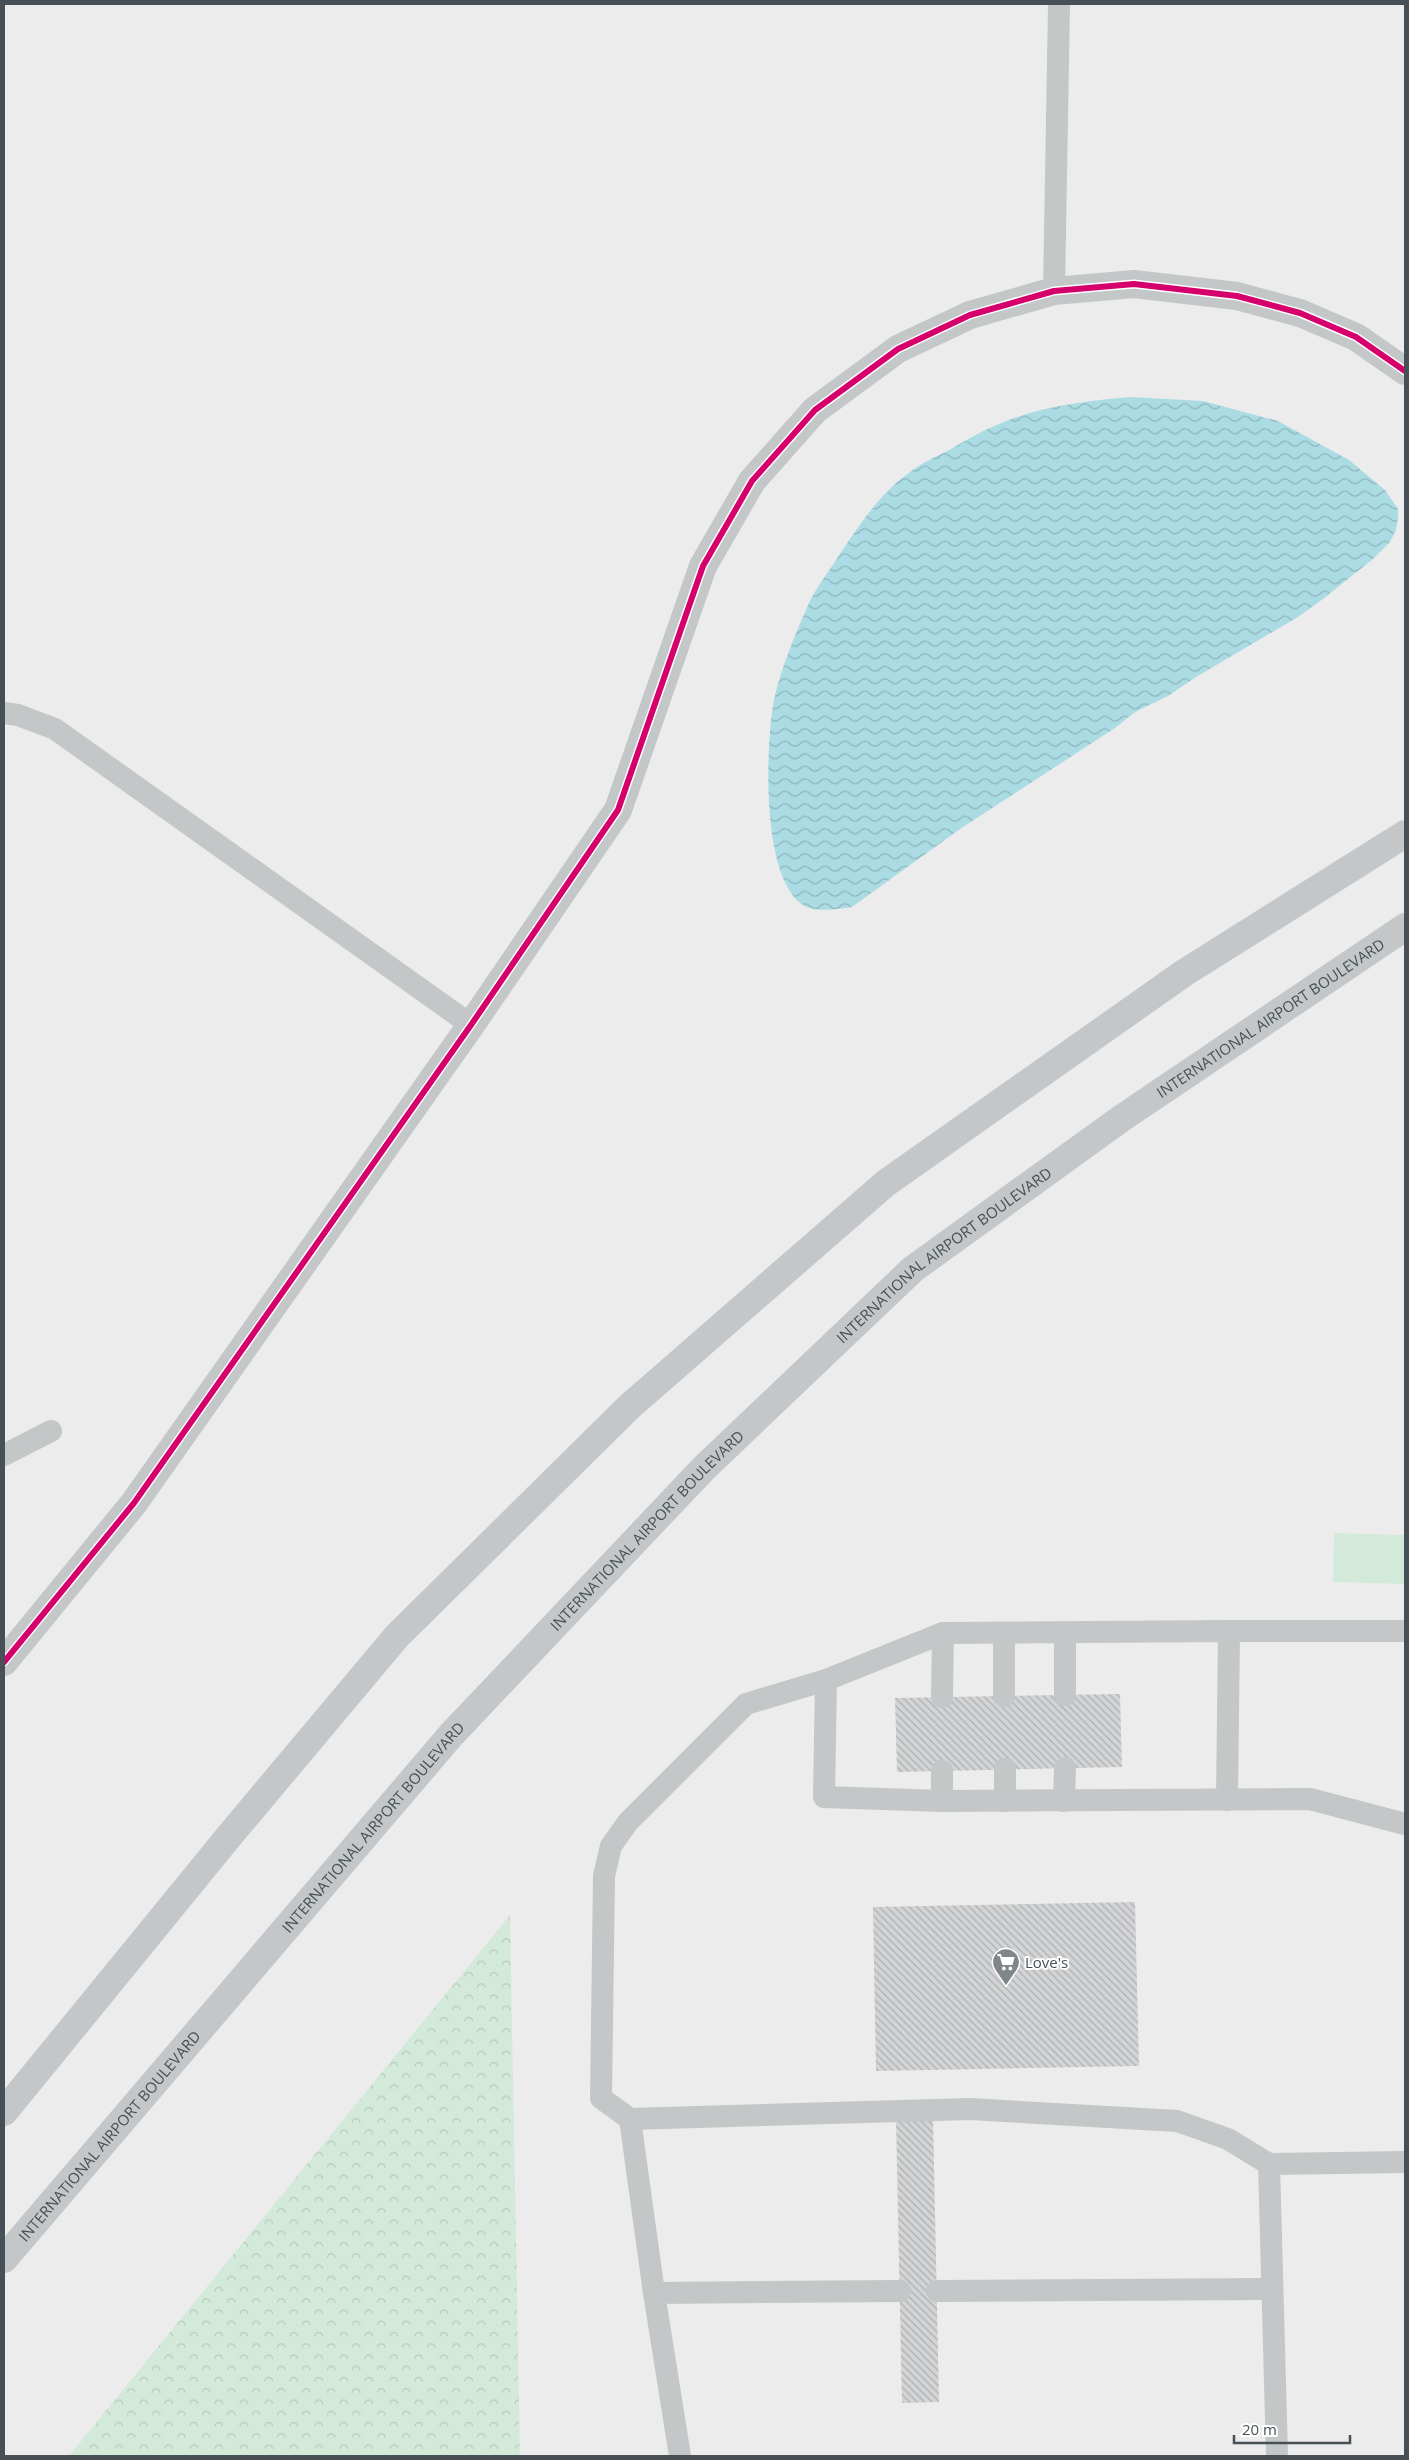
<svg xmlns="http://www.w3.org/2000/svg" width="1409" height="2460" font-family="'Open Sans',sans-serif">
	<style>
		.forest { fill: url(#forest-crowns) }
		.green { fill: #d3eada }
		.water { fill: url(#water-waves) }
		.building { fill: url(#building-back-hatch) }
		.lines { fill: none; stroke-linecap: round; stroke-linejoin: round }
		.lane { stroke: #c4c7c7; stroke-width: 22 }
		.street { stroke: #c4c7c7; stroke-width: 28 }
		.secondary { stroke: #c4c7c9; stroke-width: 28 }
		.cycleway-casing { stroke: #fff; stroke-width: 9 }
		.cycleway { stroke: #d6006c; stroke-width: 6 }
		.labels { text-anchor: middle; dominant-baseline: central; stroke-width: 4; stroke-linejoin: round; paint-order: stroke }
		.street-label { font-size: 15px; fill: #465056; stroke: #fff }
		.poi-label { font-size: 15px; fill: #465056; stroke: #fff; text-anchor: start }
	</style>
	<defs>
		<pattern id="forest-crowns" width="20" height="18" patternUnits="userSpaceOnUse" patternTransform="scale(1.25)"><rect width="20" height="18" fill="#d3eada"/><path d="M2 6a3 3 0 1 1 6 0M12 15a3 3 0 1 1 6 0" fill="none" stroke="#b6cabd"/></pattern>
		<pattern id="water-waves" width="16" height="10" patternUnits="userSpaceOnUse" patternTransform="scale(1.25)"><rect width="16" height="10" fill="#abdce4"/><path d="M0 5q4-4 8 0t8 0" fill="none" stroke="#8db5bc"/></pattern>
		<pattern id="building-back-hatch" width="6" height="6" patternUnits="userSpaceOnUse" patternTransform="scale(1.25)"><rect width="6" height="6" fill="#d3d4d5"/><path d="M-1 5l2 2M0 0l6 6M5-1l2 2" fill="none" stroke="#adaeb0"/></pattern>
	</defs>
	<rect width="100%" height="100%" fill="#edecec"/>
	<!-- forest -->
	<path class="forest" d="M 510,1915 L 520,2456 L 69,2456 Z"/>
	<!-- green -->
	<path class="green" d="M 1334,1533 L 1405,1535 L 1405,1584 L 1333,1582 Z"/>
	<!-- water -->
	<path class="water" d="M 1131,397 L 1203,401 L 1278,421 L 1349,460 L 1385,490 L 1398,509 L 1398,517 L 1396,530 L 1390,542 L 1373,559 L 1323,599 L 1298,617 L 1196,677 L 1168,696 L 1135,712 L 1115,728 L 960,829 L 852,907 C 838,909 816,913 803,905 C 761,878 766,749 773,705 C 779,673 796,632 809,603 C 816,588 827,574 836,560 C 856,529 880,493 910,472 C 922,463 937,456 951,449 C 966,440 982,431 999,424 C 1039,406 1087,401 1131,397 Z"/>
	<!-- building -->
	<g class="building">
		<path d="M 1120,1694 L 1122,1767 L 897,1772 L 895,1698 Z"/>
		<path d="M 1135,1902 L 1139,2066 L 876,2071 L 873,1907 Z"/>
		<path d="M 896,2119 L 933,2119 L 939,2402 L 902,2403 Z"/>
	</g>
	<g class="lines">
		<!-- lane -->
		<g class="lane">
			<path d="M 1054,291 L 1059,4"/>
			<path d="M 4,713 L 18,715 L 55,729 L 471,1025"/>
			<path d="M 4,1455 L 51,1431"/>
			<path d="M 1229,1631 L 1405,1631"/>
			<path d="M 1004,1633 L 1004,1696"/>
			<path d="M 826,1680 L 824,1797 L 942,1801 L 1310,1799 L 1405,1824"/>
			<path d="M 1065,1695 L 1065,1633"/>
			<path d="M 942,1697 L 943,1633"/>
			<path d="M 1005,1769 L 1005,1801"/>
			<path d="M 942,1771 L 942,1801"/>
			<path d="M 1064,1801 L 1065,1768"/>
			<path d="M 630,2119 L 970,2109 L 1177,2121 L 1228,2139 L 1269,2164"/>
			<path d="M 937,2291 L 1272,2289"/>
			<path d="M 654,2293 L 630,2119 L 601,2098 L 604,1876 L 611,1846 L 628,1822 L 746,1704 L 826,1680 L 943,1633 L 1229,1631 L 1227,1800"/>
			<path d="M 680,2456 L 654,2293 L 900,2291"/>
			<path d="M 1277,2456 L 1269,2164 L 1405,2162"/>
		</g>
		<!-- street -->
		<path class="street" d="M 4,1662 L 134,1503 L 471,1025 L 618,810 L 703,566 L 752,481 L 815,410 L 898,349 L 970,315 L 1054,291 L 1134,284 L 1237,296 L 1300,313 L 1356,337 L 1405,371"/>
		<!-- secondary -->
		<g class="secondary">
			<path d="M 4,2112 L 230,1835 L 397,1636 L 630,1406 L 886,1183 L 1184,973 L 1405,834"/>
			<path id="s1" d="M 4,2259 L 451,1735 L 704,1468 L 913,1269 L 1122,1118 L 1405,927"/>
		</g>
		<!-- cycleway casing -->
		<g class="cycleway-casing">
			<path id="cycleway" d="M 4,1662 L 134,1503 L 471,1025 L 618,810 L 703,566 L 752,481 L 815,410 L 898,349 L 970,315 L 1054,291 L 1134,284 L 1237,296 L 1300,313 L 1356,337 L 1405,371"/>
		</g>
		<!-- cycleway -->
		<use href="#cycleway" class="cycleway"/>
	</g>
	<!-- icons -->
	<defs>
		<g id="supermarket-pin" transform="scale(1.4375)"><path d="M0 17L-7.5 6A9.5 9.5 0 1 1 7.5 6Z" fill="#80878a" stroke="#fff"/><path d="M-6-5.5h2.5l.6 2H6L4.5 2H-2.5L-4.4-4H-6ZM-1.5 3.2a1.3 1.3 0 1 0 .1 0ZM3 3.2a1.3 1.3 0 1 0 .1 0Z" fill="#fff"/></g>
	</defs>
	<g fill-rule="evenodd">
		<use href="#supermarket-pin" x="1006" y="1962"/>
	</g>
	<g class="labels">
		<!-- street labels -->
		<g class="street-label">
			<text stroke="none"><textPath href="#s1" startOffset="1782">INTERNATIONAL AIRPORT BOULEVARD</textPath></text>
			<text stroke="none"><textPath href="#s1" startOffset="1378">INTERNATIONAL AIRPORT BOULEVARD</textPath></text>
			<text stroke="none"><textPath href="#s1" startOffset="972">INTERNATIONAL AIRPORT BOULEVARD</textPath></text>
			<text stroke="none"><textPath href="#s1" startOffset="568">INTERNATIONAL AIRPORT BOULEVARD</textPath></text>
			<text stroke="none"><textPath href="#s1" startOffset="162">INTERNATIONAL AIRPORT BOULEVARD</textPath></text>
		</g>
		<!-- poi labels -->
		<g class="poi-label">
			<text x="1025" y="1962">Love's</text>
		</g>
	</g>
	<!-- border -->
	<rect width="1409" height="2460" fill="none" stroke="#465056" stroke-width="10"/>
	<!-- scale -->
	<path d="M1234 2435v8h116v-8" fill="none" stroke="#465056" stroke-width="2.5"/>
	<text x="1242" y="2435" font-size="15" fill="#465056" stroke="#ffffff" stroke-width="4" paint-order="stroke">20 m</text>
</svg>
